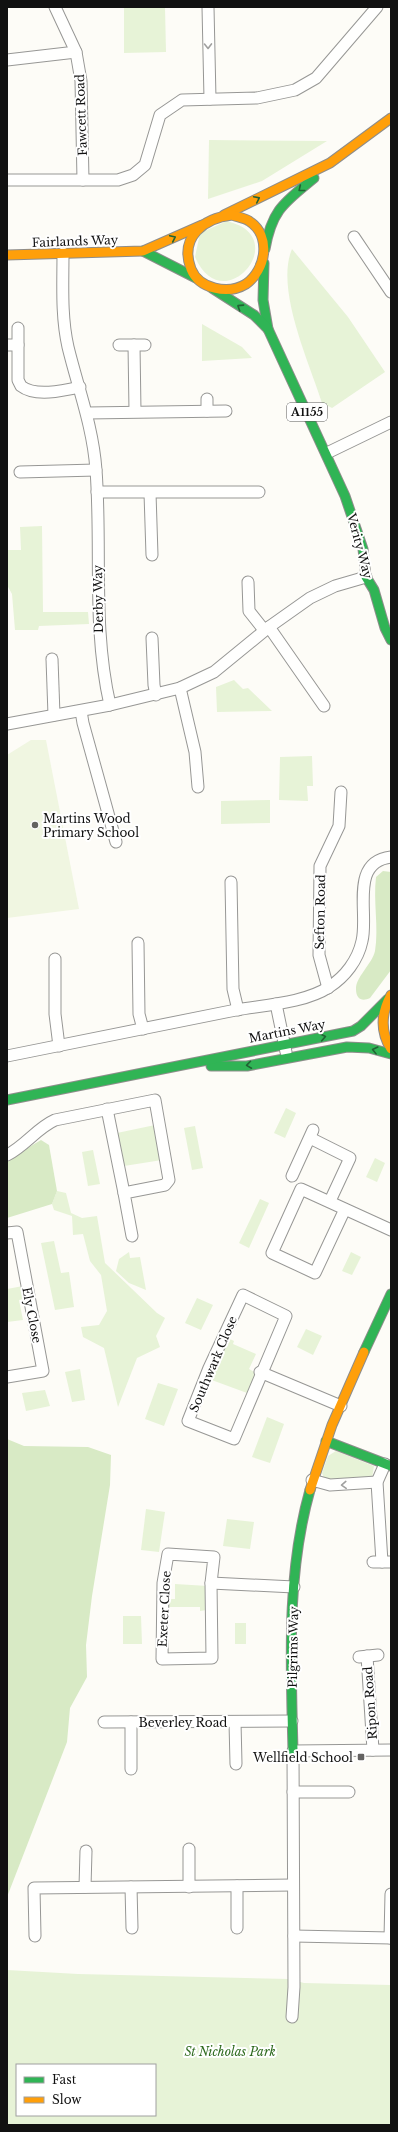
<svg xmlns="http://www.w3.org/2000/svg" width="398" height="2132" font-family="'Libre Baskerville',serif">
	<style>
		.green { fill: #e7f3d7; fill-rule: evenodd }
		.forest { fill: #d8eac5 }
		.pitch { fill: #f0f6e1 }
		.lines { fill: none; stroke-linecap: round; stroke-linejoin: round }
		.street-casing { stroke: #979795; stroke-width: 13 }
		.fast-casing { stroke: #8e8d8b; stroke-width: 11 }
		.slow-casing { stroke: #8e8d8b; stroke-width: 11 }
		.street { stroke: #fffffe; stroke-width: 11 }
		.fast { stroke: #30b455; stroke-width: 9 }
		.slow { stroke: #ff9f0a; stroke-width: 9 }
		.oneway { stroke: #a0a09f }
		.oneway2 { stroke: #206233 }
		.poi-dot { fill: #646362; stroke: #fff; stroke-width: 1.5 }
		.labels { text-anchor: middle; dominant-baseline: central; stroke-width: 4; stroke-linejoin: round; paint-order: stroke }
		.shield { fill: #fff; stroke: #585858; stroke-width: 1 }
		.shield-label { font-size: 11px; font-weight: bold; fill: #111 }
		.street-label { font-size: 12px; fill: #111; stroke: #fff }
		.poi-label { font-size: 12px; fill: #111; stroke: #fff; text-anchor: start }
		.park-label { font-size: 12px; font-style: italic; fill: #2f6b1f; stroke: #fff }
	</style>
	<rect width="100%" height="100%" fill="#fdfcf7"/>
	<!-- green -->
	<g class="green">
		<path d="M 124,7 L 165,7 L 166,52 L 124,53 Z"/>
		<path d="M 209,140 L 327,141 L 262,181 L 208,199 Z"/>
		<path d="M 227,221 C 233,223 240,225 244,228 C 280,253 220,315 195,257 L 200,233 Z"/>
		<path d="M 292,249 L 348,317 L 385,372 L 332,408 L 322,403 C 309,362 275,289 292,249 Z"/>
		<path d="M 202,324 L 242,347 L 252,358 L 202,361 Z"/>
		<path d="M 42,526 L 43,612 L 88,612 L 89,624 L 39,626 L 38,630 L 15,630 L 12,594 L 7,585 L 7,550 L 21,550 L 20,527 Z"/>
		<path d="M 234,680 L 243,689 L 248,688 L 272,711 L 217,712 L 216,687 Z"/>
		<path d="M 312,756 L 313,786 L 307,786 L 308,801 L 279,800 L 280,757 Z"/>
		<path d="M 270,800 L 270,823 L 221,824 L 221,801 Z"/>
		<path d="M 286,1108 L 296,1113 L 285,1138 L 274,1133 Z"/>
		<path d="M 155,1125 L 162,1160 L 124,1166 L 117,1133 Z"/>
		<path d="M 195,1126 L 203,1168 L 192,1170 L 184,1128 Z"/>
		<path d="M 93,1150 L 100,1184 L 88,1186 L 82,1152 Z"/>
		<path d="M 375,1158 L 385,1163 L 377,1182 L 366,1177 Z"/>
		<path d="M 57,1191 L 66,1193 L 71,1213 L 82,1218 L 97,1216 L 105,1263 L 157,1313 L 165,1318 L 156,1336 L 160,1347 L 137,1358 L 118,1407 L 104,1348 L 83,1337 L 81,1327 L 99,1325 L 107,1311 L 101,1275 L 90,1261 L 83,1234 L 73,1235 L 72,1216 L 54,1210 L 52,1204 Z"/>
		<path d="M 260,1199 L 269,1203 L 249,1248 L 239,1243 Z"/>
		<path d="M 54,1241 L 61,1273 L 69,1272 L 74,1307 L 55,1310 L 41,1243 Z"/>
		<path d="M 129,1252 L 130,1258 L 140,1257 L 146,1290 L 129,1283 L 116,1271 L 119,1259 Z"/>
		<path d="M 351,1252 L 361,1257 L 352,1275 L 342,1271 Z"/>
		<path d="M 23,1286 L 24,1299 L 19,1300 L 23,1320 L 7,1322 L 7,1289 Z"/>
		<path d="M 197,1298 L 213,1305 L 201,1330 L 185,1323 Z"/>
		<path d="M 306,1329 L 322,1336 L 313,1355 L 297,1347 Z"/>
		<path d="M 228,1338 L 234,1341 L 233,1344 L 256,1354 L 249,1369 L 256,1373 L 247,1393 L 209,1379 Z"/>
		<path d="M 80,1369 L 85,1400 L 72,1402 L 65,1372 Z"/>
		<path d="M 158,1383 L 178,1389 L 164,1426 L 145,1419 Z"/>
		<path d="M 45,1390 L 50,1406 L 26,1411 L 22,1393 Z"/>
		<path d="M 267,1417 L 284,1424 L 270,1463 L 252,1457 Z"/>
		<path d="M 336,1451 L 374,1466 L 372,1478 L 329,1481 L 324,1478 L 322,1473 L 328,1456 Z"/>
		<path d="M 146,1509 L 165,1512 L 159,1552 L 141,1550 Z"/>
		<path d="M 227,1519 L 254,1522 L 250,1549 L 223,1546 Z"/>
		<path d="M 175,1584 L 208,1586 L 207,1610 L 200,1611 L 200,1607 L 167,1607 L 168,1599 L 175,1599 Z"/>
		<path d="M 141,1616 L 142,1644 L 123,1644 L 123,1616 Z"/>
		<rect x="235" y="1623" width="11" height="21"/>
		<path d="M 7,1970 L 78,1974 L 289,1979 L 304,1983 L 391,1985 L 391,2125 L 7,2125 ZM 17,2065 L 155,2065 L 155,2115 L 17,2115 Z"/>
	</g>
	<!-- forest -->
	<g class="forest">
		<path d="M 383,871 L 391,872 L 391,970 L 370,998 C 362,1002 356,999 356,989 C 355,978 372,964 375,951 C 379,928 373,901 376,877 Z"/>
		<path d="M 41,1140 L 49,1145 L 57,1191 L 52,1204 L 7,1218 L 7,1160 Z"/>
		<path d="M 7,1439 L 24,1446 L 88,1447 L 111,1455 L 110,1485 L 92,1596 L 86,1645 L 87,1677 L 70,1708 L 67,1742 L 7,1897 Z"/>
	</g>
	<!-- pitch -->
	<path class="pitch" d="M 31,740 L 46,740 L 79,909 L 7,918 L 7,755 Z"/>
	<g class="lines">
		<!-- street casing -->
		<g class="street-casing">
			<g id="street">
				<path d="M 55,7 L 76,52 L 81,81 L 83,180"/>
				<path d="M 208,7 L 210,99"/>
				<path d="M 7,60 L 76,52"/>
				<path d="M 7,180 L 118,180 L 133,175 L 145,165 L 160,115 L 182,100 L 257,98 L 295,90 L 316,78 L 377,7"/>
				<path d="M 354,237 L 391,292"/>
				<path d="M 63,253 C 63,284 61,316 68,347 C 78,388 93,427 96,470 C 102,550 92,626 110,705"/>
				<path d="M 18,328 L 18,380 L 21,386 C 35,397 62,391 80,387"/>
				<path d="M 7,345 L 18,345"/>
				<path d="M 119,345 L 145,345"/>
				<path d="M 134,345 L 135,411"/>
				<path d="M 207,411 L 207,399"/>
				<path d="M 87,413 L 226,411"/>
				<path d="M 327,453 L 391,422"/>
				<path d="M 20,472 L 96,470"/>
				<path d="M 97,492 L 259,492"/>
				<path d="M 150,493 L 152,555"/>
				<path d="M 248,582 L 249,611 L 264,630"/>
				<path d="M 269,627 L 324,706"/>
				<path d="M 152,638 L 154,685 L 156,695"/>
				<path d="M 52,659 L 54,715"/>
				<path d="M 180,688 L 195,752 L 198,787"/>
				<path d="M 81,711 L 83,723 L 116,842"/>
				<path d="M 7,724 L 110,705 L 180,688 L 214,672 L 269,627 L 310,598 L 335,586 L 366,577"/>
				<path d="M 231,882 L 233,989 L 238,1010"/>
				<path d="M 138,943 L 139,1014 L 143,1029"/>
				<path d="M 55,959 L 55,1014 L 59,1046"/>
				<path d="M 328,988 L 319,955 L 320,866 L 339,826 L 341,792"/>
				<path d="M 276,1004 L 286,1052"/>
				<path d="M 7,1056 C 83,1041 159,1025 236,1010 C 264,1005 305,1003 329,987 C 345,977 358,960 362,941 C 369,913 349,862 391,857"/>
				<path d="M 107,1109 L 124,1193"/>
				<path d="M 310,1138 L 350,1158 L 330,1201"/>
				<path d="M 7,1155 C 25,1146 37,1128 55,1120 L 155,1100 L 169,1180 L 165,1185 L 124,1193 L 132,1236"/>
				<path d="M 292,1176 L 313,1130"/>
				<path d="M 345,1209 L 315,1273 L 272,1253 L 301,1189 L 391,1230"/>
				<path d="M 7,1233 L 17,1232 L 43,1371 L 7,1377"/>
				<path d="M 243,1295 L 286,1316 L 234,1439 L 188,1421 L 209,1368 Z"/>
				<path d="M 260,1372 L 341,1406"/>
				<path d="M 312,1480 L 330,1485 L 377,1482"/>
				<path d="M 168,1554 L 214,1557 L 211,1583 L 212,1658 L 162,1659 L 163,1583 Z"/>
				<path d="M 373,1562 L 391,1562"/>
				<path d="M 382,1562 L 377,1482 L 385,1464"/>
				<path d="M 211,1583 L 294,1587"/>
				<path d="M 367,1656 L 373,1750"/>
				<path d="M 359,1657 L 378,1655"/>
				<path d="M 104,1722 L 292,1721"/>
				<path d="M 235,1722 L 236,1764"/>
				<path d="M 131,1769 L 131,1722"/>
				<path d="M 293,1792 L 349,1792"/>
				<path d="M 189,1849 L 189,1887"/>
				<path d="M 85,1887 L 86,1851"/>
				<path d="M 131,1887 L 132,1928"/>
				<path d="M 237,1928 L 237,1886"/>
				<path d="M 35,1936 L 34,1888 L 293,1885"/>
				<path d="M 294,1936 L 391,1938"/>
				<path d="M 390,1938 L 391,1894"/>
				<path d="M 292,2017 L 294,1987 L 293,1751 L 391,1750"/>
			</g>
		</g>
		<!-- fast casing -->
		<g class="fast-casing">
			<g id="fast">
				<path d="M 265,249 C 272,209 285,202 314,178"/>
				<path d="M 143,251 L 196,278"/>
				<path d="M 264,263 L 263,300 L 268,329 L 345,496 L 363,549 L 366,577 L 374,590 L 385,628 L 391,640"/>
				<path d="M 212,288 L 254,315 L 268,329"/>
				<path d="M 211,1066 L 247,1066 L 347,1047 L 369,1048 L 391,1054"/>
				<path d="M 7,1100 L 353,1031 L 361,1026 L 388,999"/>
				<path d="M 364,1352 L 391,1294"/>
				<path d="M 326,1441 L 391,1466"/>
				<path d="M 293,1751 C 291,1664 286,1575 310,1490"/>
			</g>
		</g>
		<!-- slow casing -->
		<g class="slow-casing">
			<g id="slow">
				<path d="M 224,215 L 330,163 L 391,118"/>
				<path d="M 232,215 C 237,217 245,218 249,221 C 272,236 266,270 246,284 C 228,295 199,289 191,269 C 179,237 204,218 232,215 Z"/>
				<path d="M 7,255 L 143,251 L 202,225"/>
				<path d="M 391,995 C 381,1013 380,1031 391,1049"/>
				<path d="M 310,1490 L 332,1425 L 364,1352"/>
			</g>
		</g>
		<!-- street -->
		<use href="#street" class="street"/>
		<!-- fast -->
		<use href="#fast" class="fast"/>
		<!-- slow -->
		<use href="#slow" class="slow"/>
	</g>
	<!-- one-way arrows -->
	<defs><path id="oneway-chevron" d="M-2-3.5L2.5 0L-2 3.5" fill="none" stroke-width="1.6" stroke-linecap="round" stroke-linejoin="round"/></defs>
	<g class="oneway">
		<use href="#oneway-chevron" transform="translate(208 46) rotate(89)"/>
		<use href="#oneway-chevron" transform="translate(344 1485) rotate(177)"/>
	</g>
	<g class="oneway2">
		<use href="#oneway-chevron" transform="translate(301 189) rotate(141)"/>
		<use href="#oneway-chevron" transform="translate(257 199) rotate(-26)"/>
		<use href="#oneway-chevron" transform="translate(173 238) rotate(-25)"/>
		<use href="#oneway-chevron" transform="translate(240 307) rotate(-147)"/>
		<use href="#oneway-chevron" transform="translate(323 1037) rotate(-11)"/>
		<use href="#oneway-chevron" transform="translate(375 1050) rotate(-166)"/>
		<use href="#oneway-chevron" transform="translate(249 1065) rotate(172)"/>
	</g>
	<!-- markers -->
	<g class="poi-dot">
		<circle cx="35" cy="825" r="4"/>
		<rect x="357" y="1753" width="8" height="8" rx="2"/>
	</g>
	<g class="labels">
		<!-- shield labels -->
		<rect class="shield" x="287" y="403" width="40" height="18" rx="3"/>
		<g class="shield-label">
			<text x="307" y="412">A1155</text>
		</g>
		<!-- street labels -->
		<g class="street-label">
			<text transform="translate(81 115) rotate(-92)">Fawcett Road</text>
			<text transform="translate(75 241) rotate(-2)">Fairlands Way</text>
			<text transform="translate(360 546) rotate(75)">Verity Way</text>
			<text transform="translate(98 599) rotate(-91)">Derby Way</text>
			<text transform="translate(320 912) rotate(-89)">Sefton Road</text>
			<text transform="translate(287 1031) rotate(-11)">Martins Way</text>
			<text transform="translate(32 1315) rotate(79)">Ely Close</text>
			<text transform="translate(213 1364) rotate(-67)">Southwark Close</text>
			<text transform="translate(164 1609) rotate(-87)">Exeter Close</text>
			<text transform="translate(293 1647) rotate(-89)">Pilgrims Way</text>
			<text transform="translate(370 1703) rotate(-94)">Ripon Road</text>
			<text x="183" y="1722">Beverley Road</text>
		</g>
		<!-- poi labels -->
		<g class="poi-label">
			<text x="43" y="818">Martins Wood<tspan x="43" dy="14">Primary School</tspan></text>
			<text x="353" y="1757" text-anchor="end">Wellfield School</text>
		</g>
		<!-- park labels -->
		<g class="park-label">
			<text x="230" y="2051">St Nicholas Park</text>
		</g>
	</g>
	<!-- border -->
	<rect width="398" height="2132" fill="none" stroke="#111111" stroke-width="16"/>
	<!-- legend -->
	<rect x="16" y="2064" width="140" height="52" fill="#ffffff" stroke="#a0a0a0"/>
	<rect x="24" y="2077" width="20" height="6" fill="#30b455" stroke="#a0a0a0"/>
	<text x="52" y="2084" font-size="12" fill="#111111">Fast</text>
	<rect x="24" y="2097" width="20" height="6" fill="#ff9f0a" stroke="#a0a0a0"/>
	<text x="52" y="2104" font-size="12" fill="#111111">Slow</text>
</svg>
